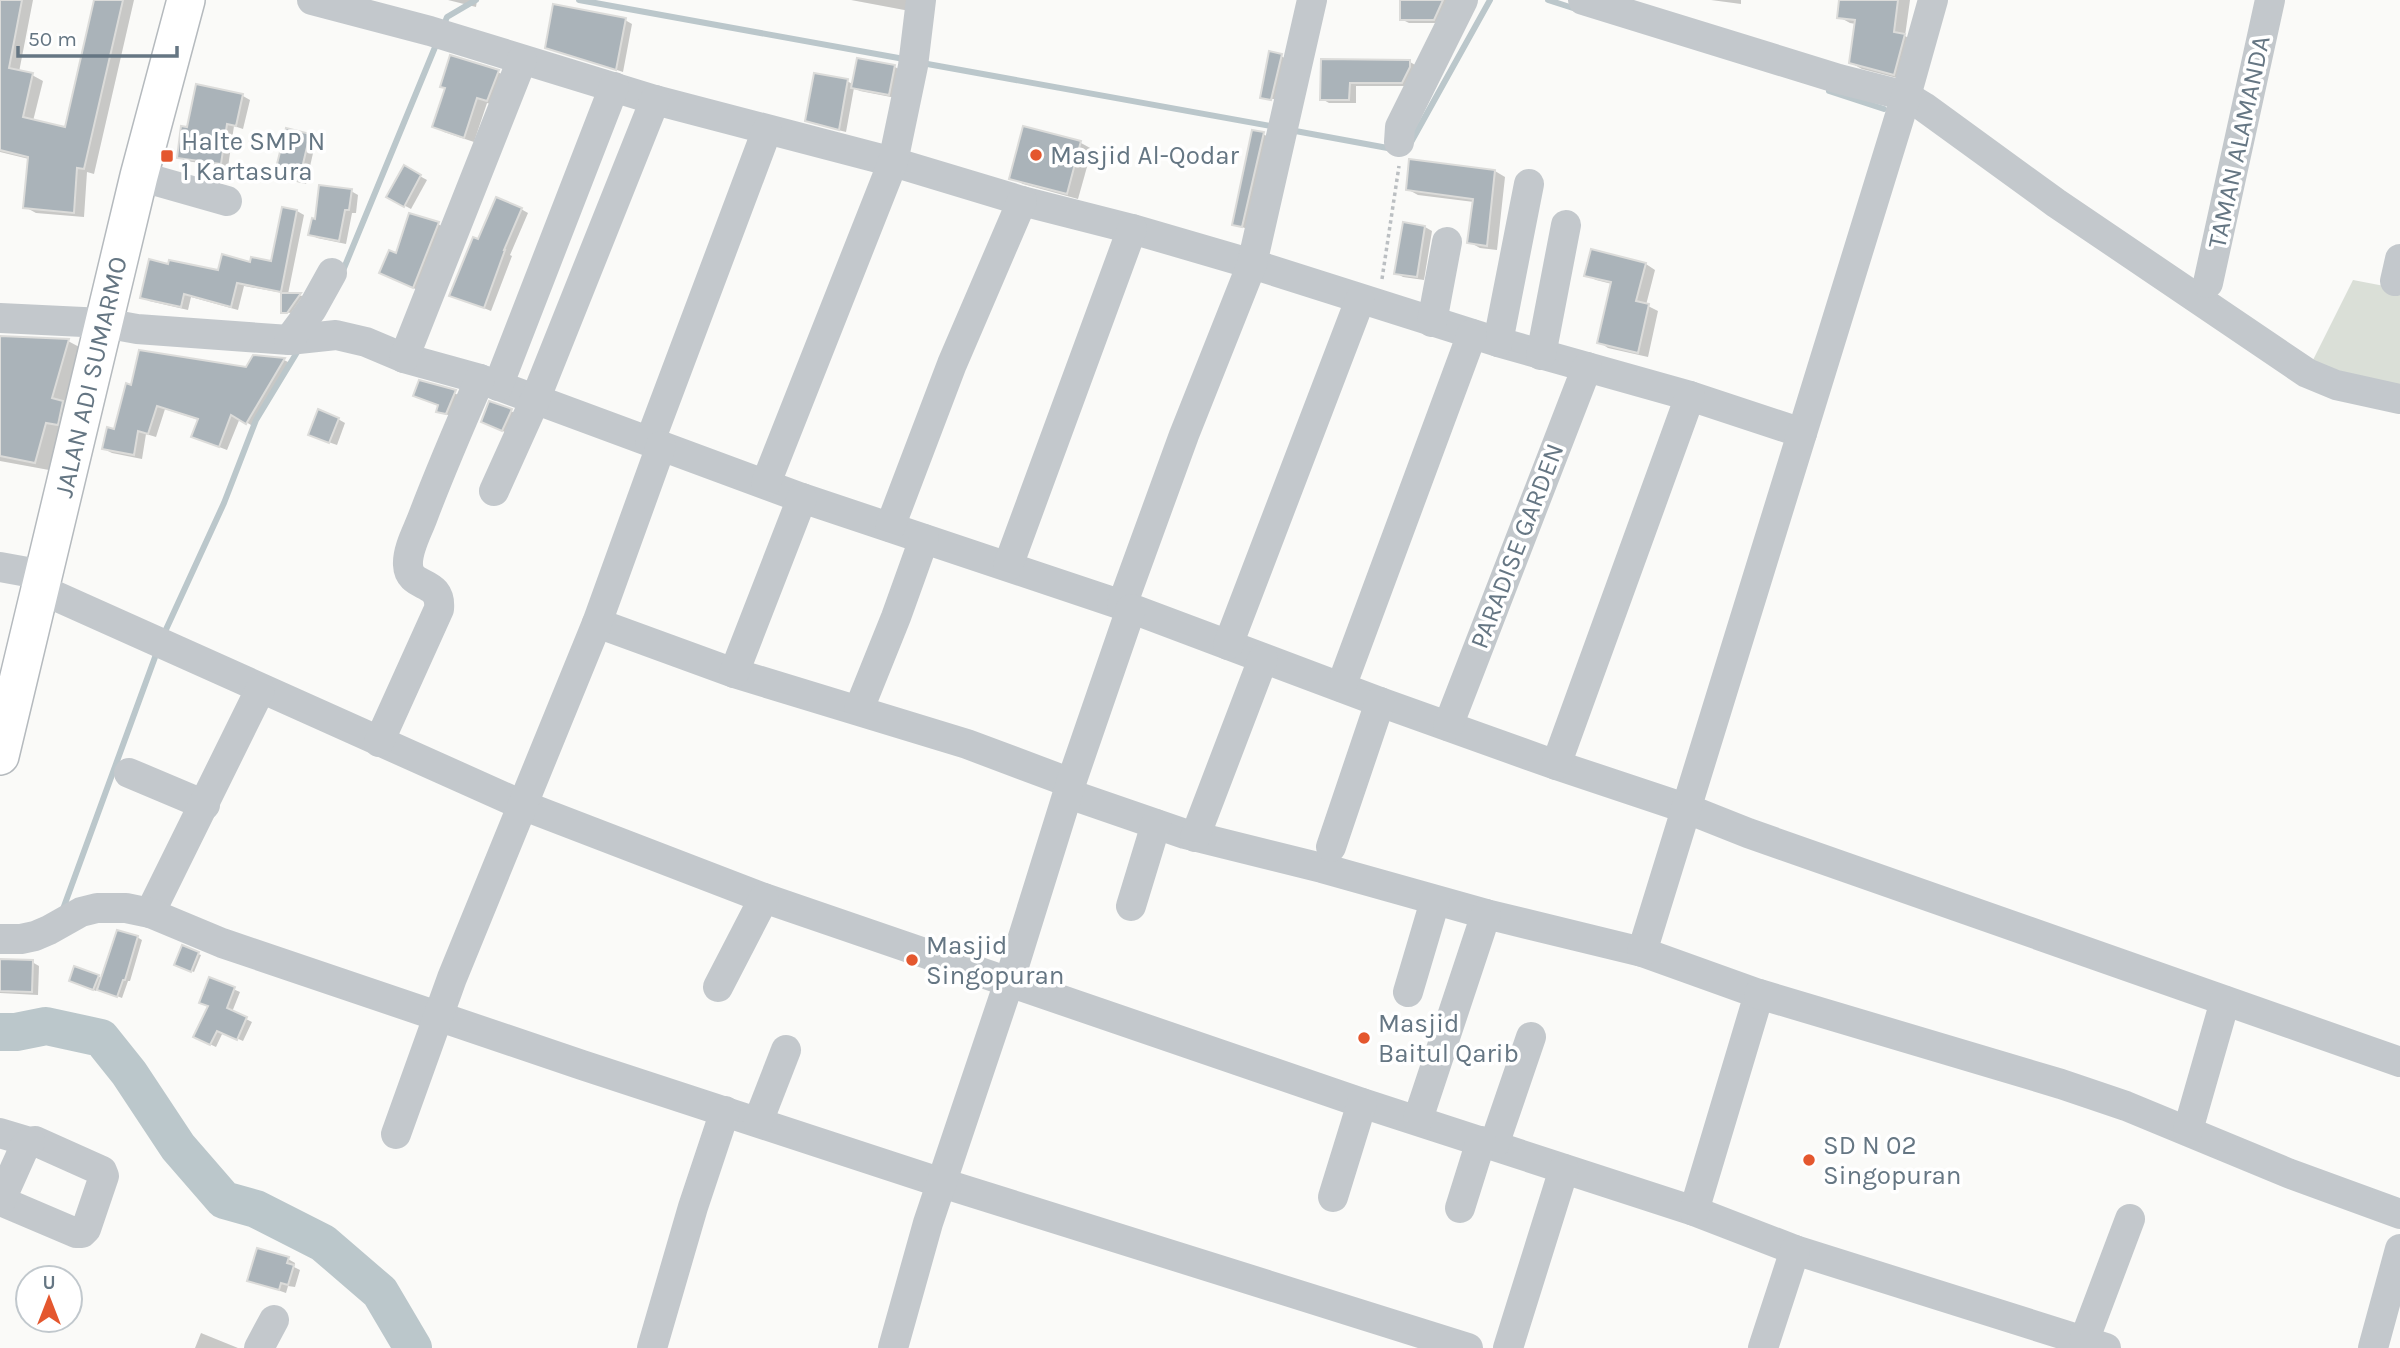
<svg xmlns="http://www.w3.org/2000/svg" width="2400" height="1348" font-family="Karla,sans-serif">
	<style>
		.green { fill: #dadfd7 }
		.shadow { fill: #0003 }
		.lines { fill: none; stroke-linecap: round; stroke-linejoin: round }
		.stream { stroke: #bbc7cb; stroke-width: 6 }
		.river { stroke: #bbc7cb; stroke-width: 38 }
		.building { fill: #aab3b9; stroke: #dcdcda; stroke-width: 2 }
		.major-casing { stroke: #b5babe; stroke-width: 40 }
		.path { stroke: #bbbfc2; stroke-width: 3.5; stroke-dasharray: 3.5 3.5; stroke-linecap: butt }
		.minor { stroke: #c3c8cc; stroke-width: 30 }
		.major { stroke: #fff; stroke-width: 37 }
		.poi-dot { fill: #e4572e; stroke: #fff; stroke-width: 2.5 }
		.labels { text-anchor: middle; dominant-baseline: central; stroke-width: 7; stroke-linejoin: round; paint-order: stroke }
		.poi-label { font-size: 26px; fill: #657683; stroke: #fff; text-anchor: start }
		.street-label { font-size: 26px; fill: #657683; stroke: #fff }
	</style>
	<rect width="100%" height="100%" fill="#fafaf8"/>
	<!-- green -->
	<path class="green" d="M 2353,280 L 2400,289 L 2400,387 L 2310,366 Z"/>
	<!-- shadow -->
	<g class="shadow">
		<path d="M 0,0 L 33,0 L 19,72 L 32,75 L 43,81 L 33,121 L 66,129 L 95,0 L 134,0 L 94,174 L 87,172 L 84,217 L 36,213 L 25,207 L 29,159 L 0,152 Z"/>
		<path d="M 448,0 L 477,0 L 476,7 Z"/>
		<path d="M 851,0 L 919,0 L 915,12 Z"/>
		<path d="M 1401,0 L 1454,0 L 1442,23 L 1409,23 L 1401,19 Z"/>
		<path d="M 1711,0 L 1741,0 L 1741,4 Z"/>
		<path d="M 1841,0 L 1910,0 L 1905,36 L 1916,42 L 1905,80 L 1862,69 L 1851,63 L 1856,24 L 1850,23 L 1839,17 Z"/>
		<path d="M 625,20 L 632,24 L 623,72 L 547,47 Z"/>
		<path d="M 1281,56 L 1288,60 L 1279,100 L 1267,98 L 1267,100 L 1262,97 Z"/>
		<path d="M 451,58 L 498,72 L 508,78 L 497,106 L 487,103 L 474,142 L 444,132 L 434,126 L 447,89 Z"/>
		<path d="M 858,60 L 895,67 L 902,71 L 896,98 L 860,91 L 854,88 L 846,132 L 814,124 L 807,120 L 847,81 L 854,85 Z"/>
		<path d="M 1323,61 L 1410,62 L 1417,66 L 1409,86 L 1356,86 L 1356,103 L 1329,103 L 1322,99 Z"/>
		<path d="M 197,86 L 243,96 L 250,100 L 243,129 L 234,126 L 228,167 L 186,161 L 179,157 Z"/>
		<path d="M 1025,128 L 1081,143 L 1092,149 L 1078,199 L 1023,184 L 1012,178 Z"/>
		<path d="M 1263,134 L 1270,138 L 1250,230 L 1234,224 Z"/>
		<path d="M 309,136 L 316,140 L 306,184 L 283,179 L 276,175 Z"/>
		<path d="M 405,168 L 427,180 L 411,209 L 389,197 Z"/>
		<path d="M 1495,171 L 1505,177 L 1497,250 L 1480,248 L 1469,242 L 1474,202 L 1418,195 L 1407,189 Z"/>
		<path d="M 351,191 L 358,195 L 356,213 L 352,213 L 346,244 L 317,238 L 310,234 L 317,221 Z"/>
		<path d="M 521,209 L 528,213 L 510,255 L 512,256 L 491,311 L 452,295 L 479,241 Z"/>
		<path d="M 297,211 L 304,215 L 288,294 L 303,296 L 291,313 L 283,312 L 283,293 L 244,286 L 238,310 L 191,297 L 188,310 L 149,301 L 142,297 L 251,264 L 272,263 Z"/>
		<path d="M 438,224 L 445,228 L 420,291 L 388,277 L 397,255 Z"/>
		<path d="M 1404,224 L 1425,227 L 1432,231 L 1424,280 L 1403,277 L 1396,273 Z"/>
		<path d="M 1646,264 L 1655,270 L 1646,305 L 1658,311 L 1648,357 L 1608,348 L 1599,342 L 1612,284 L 1596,280 L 1586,275 Z"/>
		<path d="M 0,337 L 68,341 L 83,349 L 49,470 L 0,461 Z"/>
		<path d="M 254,357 L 284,360 L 292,364 L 254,427 L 240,418 L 227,450 L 201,440 L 199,420 L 165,409 L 156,437 L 146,434 L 142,459 L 112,453 L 104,449 L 115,431 L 133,387 L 247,369 Z"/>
		<path d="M 420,382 L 462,396 L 453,417 L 438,411 L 440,405 L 416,396 Z"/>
		<path d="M 511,411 L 518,415 L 509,434 L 490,425 Z"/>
		<path d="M 338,419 L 345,423 L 337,445 L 317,438 Z"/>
		<path d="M 137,937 L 142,940 L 130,981 L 128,981 L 122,998 L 97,988 L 96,991 L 74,982 L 98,976 L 102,979 Z"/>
		<path d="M 198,954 L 201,955 L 194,972 L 179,966 Z"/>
		<path d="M 0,961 L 32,962 L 39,966 L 38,995 L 0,993 Z"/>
		<path d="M 210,979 L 240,992 L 232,1012 L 252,1022 L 243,1041 L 223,1032 L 216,1047 L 201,1040 L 210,1006 Z"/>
		<path d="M 288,1259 L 295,1263 L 294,1267 L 300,1270 L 295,1287 L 288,1286 L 286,1293 L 249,1280 Z"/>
		<path d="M 201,1333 L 238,1348 L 195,1348 Z"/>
	</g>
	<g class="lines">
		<!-- stream -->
		<g class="stream">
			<path d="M 579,0 L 904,59"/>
			<path d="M 1548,0 L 1576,9"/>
			<path d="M 443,27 L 447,17 L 476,0"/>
			<path d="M 922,63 L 1276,127"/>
			<path d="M 1829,91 L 1884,109"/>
			<path d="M 1290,130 L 1393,149"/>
			<path d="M 1410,144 L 1490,0"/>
			<path d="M 342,273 L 438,40"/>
			<path d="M 163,636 L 224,503 L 256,420 L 299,349"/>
			<path d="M 63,909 L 158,649"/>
		</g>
		<!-- river -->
		<path class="river" d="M 0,1032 L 16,1032 L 46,1026 L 101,1038 L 129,1073 L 178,1147 L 224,1200 L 256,1209 L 323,1243 L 380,1292 L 413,1348"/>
	</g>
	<!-- building -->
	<g class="building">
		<path d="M 0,0 L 22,0 L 9,68 L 33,73 L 23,117 L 65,127 L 94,0 L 123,0 L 84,169 L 77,168 L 74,213 L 23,208 L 28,157 L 0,150 Z"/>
		<path d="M 1400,0 L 1443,0 L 1434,20 L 1400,20 Z"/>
		<path d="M 1839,0 L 1898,0 L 1894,32 L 1905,34 L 1894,75 L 1849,63 L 1855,20 L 1837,18 Z"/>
		<path d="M 553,4 L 626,18 L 616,70 L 545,48 Z"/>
		<path d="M 1269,51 L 1282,54 L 1271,100 L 1260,98 Z"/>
		<path d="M 450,55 L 499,70 L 487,101 L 477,98 L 464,138 L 432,127 L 445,88 L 440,87 Z"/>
		<path d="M 857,58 L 895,65 L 889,95 L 851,88 Z"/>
		<path d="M 1321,59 L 1410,60 L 1410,67 L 1402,83 L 1350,83 L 1349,100 L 1320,100 Z"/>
		<path d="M 814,73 L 848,79 L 839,130 L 805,121 Z"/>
		<path d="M 196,84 L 243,94 L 236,126 L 227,124 L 221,164 L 177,158 L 181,126 L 187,127 Z"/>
		<path d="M 1023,126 L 1081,141 L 1067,194 L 1009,179 Z"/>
		<path d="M 286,128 L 310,134 L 299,181 L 274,176 Z"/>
		<path d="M 1252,130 L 1264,132 L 1242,227 L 1232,225 Z"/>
		<path d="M 1409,159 L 1495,170 L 1487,246 L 1467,243 L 1473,199 L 1406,190 Z"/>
		<path d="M 404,165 L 421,175 L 404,207 L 386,197 Z"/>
		<path d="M 319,185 L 352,189 L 349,210 L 345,210 L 339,241 L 308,235 L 312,218 L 315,219 Z"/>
		<path d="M 496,197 L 522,208 L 504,250 L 505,250 L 484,308 L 449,296 L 473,237 L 478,239 Z"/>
		<path d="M 282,207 L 297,210 L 281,292 L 237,283 L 231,307 L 184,294 L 181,307 L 140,298 L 149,259 L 168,264 L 169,260 L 218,270 L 222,254 L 250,262 L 251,257 L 271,261 Z"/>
		<path d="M 409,213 L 439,222 L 413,288 L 379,273 L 389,250 L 396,253 Z"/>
		<path d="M 1403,222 L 1425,226 L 1417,277 L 1394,274 Z"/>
		<path d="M 1591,249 L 1646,263 L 1636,301 L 1649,304 L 1638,353 L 1597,343 L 1611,282 L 1584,276 Z"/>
		<path d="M 281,293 L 301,293 L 287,313 L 281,313 Z"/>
		<path d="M 0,336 L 69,339 L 52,398 L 63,401 L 58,425 L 46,423 L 35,463 L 0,456 Z"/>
		<path d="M 139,350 L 246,367 L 253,355 L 285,358 L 246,424 L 231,415 L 219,447 L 191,437 L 198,419 L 157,406 L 148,434 L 138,431 L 134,455 L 102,449 L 107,427 L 114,429 L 126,383 L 131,385 Z"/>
		<path d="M 419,380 L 456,390 L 446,414 L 436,412 L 438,405 L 413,396 Z"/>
		<path d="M 489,401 L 512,409 L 502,431 L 481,422 Z"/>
		<path d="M 318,409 L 339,418 L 329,443 L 308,435 Z"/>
		<path d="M 117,930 L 138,936 L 125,980 L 123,980 L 117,997 L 97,990 Z"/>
		<path d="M 182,945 L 199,952 L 191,972 L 174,965 Z"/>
		<path d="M 0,959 L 33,960 L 32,992 L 0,991 Z"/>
		<path d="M 74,966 L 99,975 L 93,990 L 69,981 Z"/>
		<path d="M 209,977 L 235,987 L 227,1008 L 247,1017 L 237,1040 L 217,1031 L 210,1045 L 193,1037 L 208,1006 L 199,1003 Z"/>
		<path d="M 257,1248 L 289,1257 L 287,1263 L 294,1265 L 288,1285 L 281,1283 L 279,1290 L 247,1281 Z"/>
	</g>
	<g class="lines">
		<!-- major casing -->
		<g class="major-casing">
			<path id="major" d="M 0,756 L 139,176 L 186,0"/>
		</g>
		<!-- path -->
		<path class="path" d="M 1382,279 L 1399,166"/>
		<!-- minor -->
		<g class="minor">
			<path d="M 312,0 L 430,31 L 655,100 L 893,162 L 1022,201 L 1132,229 L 1252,264 L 1498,342 L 1690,396 L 1802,433"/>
			<path d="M 1583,0 L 1839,79 L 1906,96 L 1924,107 L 2056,203 L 2307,373 L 2336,385 L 2400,399"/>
			<path d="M 1399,142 L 1400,127 L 1463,0"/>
			<path d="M 139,176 L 227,201"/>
			<path d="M 2395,281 L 2400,259"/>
			<path d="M 2208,283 L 2270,0"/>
			<path d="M 0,318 L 104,323 L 137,329 L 289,340 L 336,335 L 366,342 L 404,358 L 480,379 L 802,498 L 1122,605 L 1380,702 L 1556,765 L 1685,808 L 1748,833 L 2400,1062"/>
			<path d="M 1432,322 L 1447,242"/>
			<path d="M 289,340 L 312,309 L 332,273"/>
			<path d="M 1498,342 L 1529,184"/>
			<path d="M 1541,355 L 1566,225"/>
			<path d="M 404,358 L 522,60"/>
			<path d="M 498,386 L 614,87"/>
			<path d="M 650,441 L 767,130"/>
			<path d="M 766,483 L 893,162 L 913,66 L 921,0"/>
			<path d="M 494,491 L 535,400 L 655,100"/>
			<path d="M 890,527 L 952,364 L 1022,201"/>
			<path d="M 1008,566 L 1132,229"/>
			<path d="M 0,567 L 44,575"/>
			<path d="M 40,589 L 522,805 L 764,898 L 1362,1103 L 1694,1211 L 1795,1250 L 2106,1348"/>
			<path d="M 1122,605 L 1184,435 L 1252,264 L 1312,0"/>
			<path d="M 597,623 L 734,673 L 967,744 L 1071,783"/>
			<path d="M 1228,645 L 1360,300"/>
			<path d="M 734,673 L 802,498"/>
			<path d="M 1341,687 L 1472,334"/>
			<path d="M 859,709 L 896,617 L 924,539"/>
			<path d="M 1448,726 L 1587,367"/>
			<path d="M 379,742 L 439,609 C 442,578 409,590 408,565 C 407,550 417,532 422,519 C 440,471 460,425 480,379"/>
			<path d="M 1556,765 L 1690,396"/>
			<path d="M 129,773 L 205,805"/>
			<path d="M 1069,794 L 1185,834 L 1322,868 L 1486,914 L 1642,952 L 1759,994 L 1694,1211"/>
			<path d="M 1195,837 L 1263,659"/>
			<path d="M 1331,847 L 1380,702"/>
			<path d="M 1131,906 L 1156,824"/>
			<path d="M 150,913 L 260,690"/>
			<path d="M 0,939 L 21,939 L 35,936 L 49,930 L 81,912 L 97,908 L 126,908 L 150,913 L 222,943 L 582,1065 L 942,1183 L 1468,1348"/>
			<path d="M 1642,952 L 1906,96 L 1933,0"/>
			<path d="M 718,987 L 764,898"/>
			<path d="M 1408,992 L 1435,901"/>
			<path d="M 1759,994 L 2061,1084 L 2126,1106 L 2288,1173 L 2400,1214"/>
			<path d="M 1418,1119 L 1486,914"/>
			<path d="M 758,1122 L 786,1050"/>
			<path d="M 2188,1130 L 2225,1001"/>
			<path d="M 0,1133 L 30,1142 L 35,1141 L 102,1171 L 104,1176 L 86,1229 L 82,1233 L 76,1233 L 1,1201"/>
			<path d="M 396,1134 L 452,978 L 597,623 L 661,446"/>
			<path d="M 1494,1145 L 1531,1037"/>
			<path d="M 1333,1197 L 1362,1103"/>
			<path d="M 0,1202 L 25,1146 L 30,1142"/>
			<path d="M 1460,1208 L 1481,1141"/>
			<path d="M 2084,1341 L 2130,1219"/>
			<path d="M 259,1348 L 274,1320"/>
			<path d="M 652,1348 L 693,1207 L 725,1111"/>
			<path d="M 893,1348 L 928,1223 L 1009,982 L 1071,783 L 1131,609"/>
			<path d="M 1508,1348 L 1564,1169"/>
			<path d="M 1763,1348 L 1795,1250"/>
			<path d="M 2373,1348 L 2400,1249"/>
		</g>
		<!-- major -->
		<use href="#major" class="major"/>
	</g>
	<!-- markers -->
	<g class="poi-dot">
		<circle cx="1036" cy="155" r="7"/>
		<rect x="160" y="149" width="14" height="14" rx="3.5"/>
		<circle cx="912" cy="960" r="7"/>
		<circle cx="1364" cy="1038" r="7"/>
		<circle cx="1809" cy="1160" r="7"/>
	</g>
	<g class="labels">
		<!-- poi labels -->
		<g class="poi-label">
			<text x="181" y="141">Halte SMP N<tspan x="181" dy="30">1 Kartasura</tspan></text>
			<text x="1050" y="155">Masjid Al-Qodar</text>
			<text x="926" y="945">Masjid<tspan x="926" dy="30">Singopuran</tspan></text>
			<text x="1378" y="1023">Masjid<tspan x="1378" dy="30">Baitul Qarib</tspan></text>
			<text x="1823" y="1145">SD N 02<tspan x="1823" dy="30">Singopuran</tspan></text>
		</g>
		<!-- street labels -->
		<g class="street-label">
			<text transform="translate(2239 142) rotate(-78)">TAMAN ALAMANDA</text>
			<text transform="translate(91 377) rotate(-77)">JALAN ADI SUMARMO</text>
			<text transform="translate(1517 546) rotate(-69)">PARADISE GARDEN</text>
		</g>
	</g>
	<!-- north arrow -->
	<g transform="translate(49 1299)"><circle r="33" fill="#ffffff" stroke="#c1c8cd" stroke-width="2"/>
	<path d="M0-5L12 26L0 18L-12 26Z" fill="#e4572e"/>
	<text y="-10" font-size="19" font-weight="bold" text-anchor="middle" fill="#657683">U</text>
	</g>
	<!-- scale -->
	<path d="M18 46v10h159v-10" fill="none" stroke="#657683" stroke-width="3.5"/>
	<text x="28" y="46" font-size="21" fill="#657683" stroke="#ffffff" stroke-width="5" paint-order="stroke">50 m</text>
</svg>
